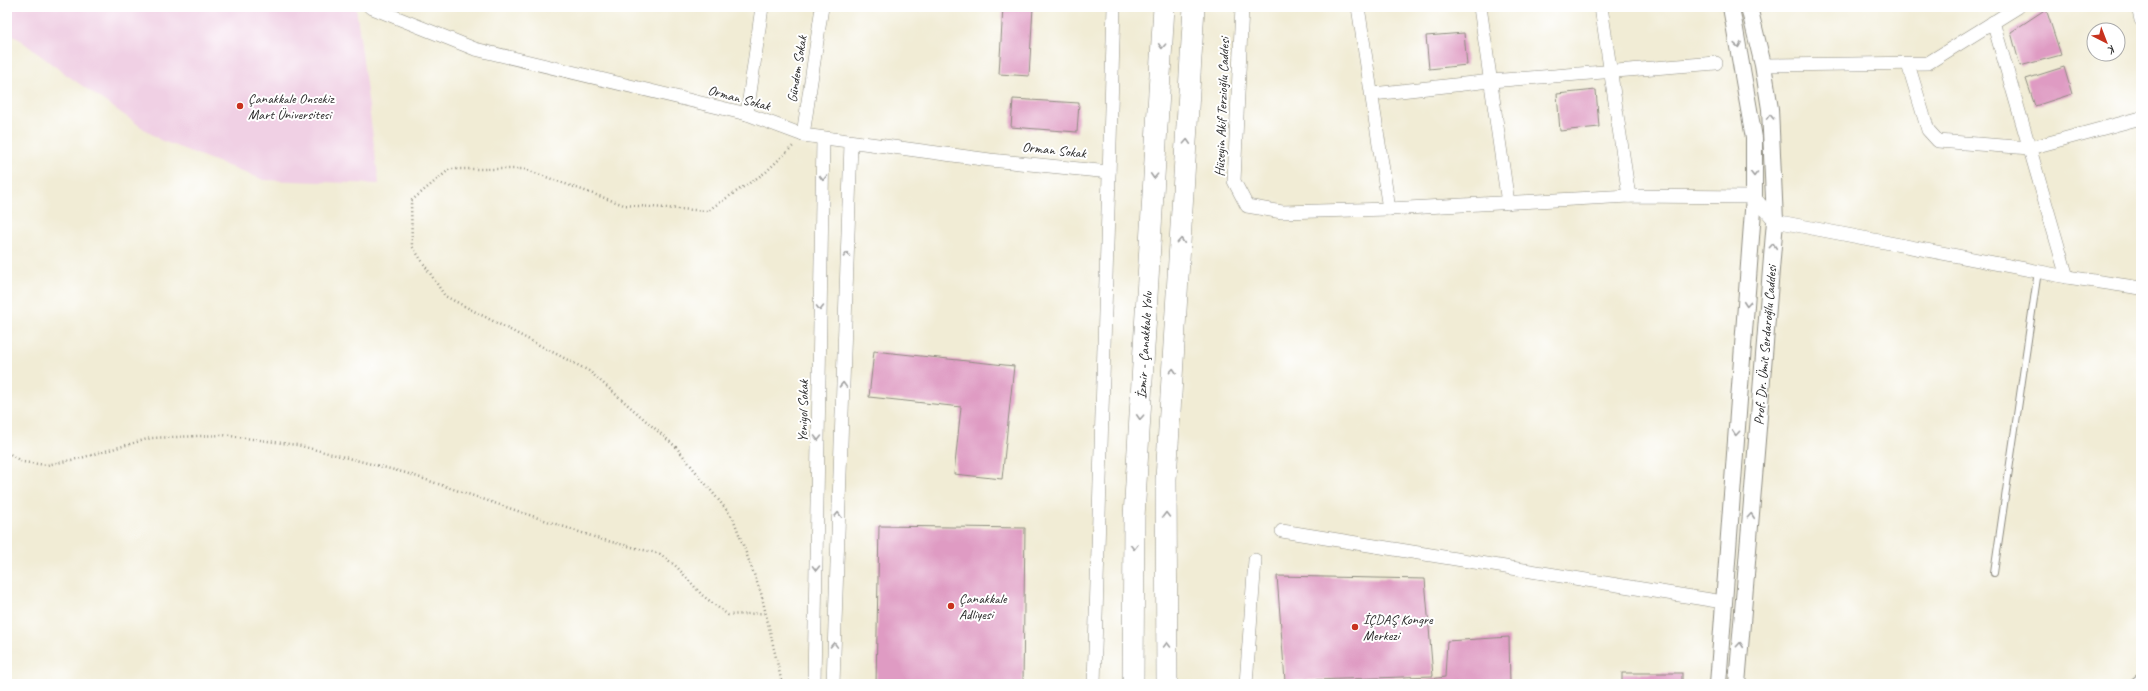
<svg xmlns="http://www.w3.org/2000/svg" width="2148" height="691" font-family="Caveat,sans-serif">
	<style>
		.built { fill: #f0d0e4 }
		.building { fill: #df9bc3 }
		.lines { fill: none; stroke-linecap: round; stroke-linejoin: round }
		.service-casing { stroke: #8e8c80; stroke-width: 8 }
		.minor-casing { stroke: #8e8c80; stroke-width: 14 }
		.tertiary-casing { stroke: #8e8c80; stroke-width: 18 }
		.trunk-casing { stroke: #8e8c80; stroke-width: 22 }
		.path { stroke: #8e8c80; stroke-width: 2.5; stroke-dasharray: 1 3; stroke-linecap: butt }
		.service { stroke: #fff; stroke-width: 6 }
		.minor { stroke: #fff; stroke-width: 13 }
		.tertiary { stroke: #fff; stroke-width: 16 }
		.trunk { stroke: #fff; stroke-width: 21 }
		.oneway { stroke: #a0a0a0 }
		.poi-dot { fill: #c8321e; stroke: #fff; stroke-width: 1.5 }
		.labels { text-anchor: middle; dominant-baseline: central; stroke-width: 4; stroke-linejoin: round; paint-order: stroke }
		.street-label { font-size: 14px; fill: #2b2b2b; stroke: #fff }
		.poi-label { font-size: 14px; fill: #2b2b2b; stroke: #fff; text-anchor: start }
	</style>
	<rect width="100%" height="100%" fill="#fff"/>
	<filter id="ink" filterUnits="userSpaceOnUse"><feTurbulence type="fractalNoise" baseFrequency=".025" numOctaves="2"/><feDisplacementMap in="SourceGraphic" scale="8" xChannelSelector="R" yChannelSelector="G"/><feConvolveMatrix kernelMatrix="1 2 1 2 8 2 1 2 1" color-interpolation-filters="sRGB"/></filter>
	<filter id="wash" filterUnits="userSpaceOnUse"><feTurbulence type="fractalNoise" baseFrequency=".012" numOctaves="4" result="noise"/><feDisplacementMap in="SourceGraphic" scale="16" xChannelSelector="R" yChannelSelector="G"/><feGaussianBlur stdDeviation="0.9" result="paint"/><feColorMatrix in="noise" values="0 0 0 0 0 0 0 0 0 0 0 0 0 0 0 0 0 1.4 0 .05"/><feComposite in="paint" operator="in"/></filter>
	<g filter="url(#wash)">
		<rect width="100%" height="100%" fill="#f1ecd5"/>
		<!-- built -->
		<path class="built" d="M 7,7 L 356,7 L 379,184 L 264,180 L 160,140 L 61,71 L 7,30 Z"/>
		<g id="blocks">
			<!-- building -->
			<g class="building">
				<path d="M 1003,7 L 1033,7 L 1029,76 L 999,74 Z"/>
				<path d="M 2046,9 L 2061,55 L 2020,66 L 2011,32 Z"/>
				<path d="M 1464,33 L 1467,65 L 1429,69 L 1426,36 Z"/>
				<path d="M 2064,67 L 2072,94 L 2035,106 L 2026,79 Z"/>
				<path d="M 1596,90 L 1599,127 L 1560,131 L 1557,94 Z"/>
				<path d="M 1013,99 L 1079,103 L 1077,132 L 1011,127 Z"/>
				<path d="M 874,351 L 1014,366 L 1002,479 L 954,474 L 961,407 L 869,397 Z"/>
				<path d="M 879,526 L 1025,528 L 1023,684 L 876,684 Z"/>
				<path d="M 1277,576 L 1425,579 L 1433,676 L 1285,681 Z"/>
				<path d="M 1509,637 L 1510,684 L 1391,684 L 1445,677 L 1447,641 Z"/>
				<rect x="1622" y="673" width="60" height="11"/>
			</g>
		</g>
	</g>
	<g filter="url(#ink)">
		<use href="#blocks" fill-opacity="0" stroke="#8e8c80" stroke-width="1"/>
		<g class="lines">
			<!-- service casing -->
			<g class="service-casing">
				<g id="service">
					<path d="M 1994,573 L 2038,271"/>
					<path d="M 2131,684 L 2141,676"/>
				</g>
			</g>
			<!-- minor casing -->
			<g class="minor-casing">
				<g id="minor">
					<path d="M 370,7 L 475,49 L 747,114 L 803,135 L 990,160 L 1109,172"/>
					<path d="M 1242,7 L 1234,181 L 1247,206 L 1282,212 L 1389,209 L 1629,196 L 1754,197 L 1775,221 L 2067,277 L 2141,288"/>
					<path d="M 1358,7 L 1389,209"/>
					<path d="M 1480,7 L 1508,203"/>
					<path d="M 1601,7 L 1629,196"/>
					<path d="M 2138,7 L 2141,20"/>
					<path d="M 1993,22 L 2067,277"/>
					<path d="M 1908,64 L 1928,130 L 1938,141 L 2030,148 L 2141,118"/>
					<path d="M 1763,65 L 1928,63 L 2018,7"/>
					<path d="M 1373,94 L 1491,81 L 1716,63"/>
					<path d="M 747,114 L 762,7"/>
					<path d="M 803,135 L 822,7"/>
					<path d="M 1282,531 L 1723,602"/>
					<path d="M 814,684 L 823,139"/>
					<path d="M 833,684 L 851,143"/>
					<path d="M 1094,684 L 1114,7"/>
					<path d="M 1246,684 L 1255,560"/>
				</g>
			</g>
			<!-- tertiary casing -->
			<g class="tertiary-casing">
				<g id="tertiary">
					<path d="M 1718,684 L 1754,197 L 1754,138 L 1731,7"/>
					<path id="s1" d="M 1737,684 L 1775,221 L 1770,109 L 1763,65 L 1749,7"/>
				</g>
			</g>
			<!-- trunk casing -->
			<g class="trunk-casing">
				<g id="trunk">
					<path id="s2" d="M 1133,684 L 1134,517 L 1164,7"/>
					<path d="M 1167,684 L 1166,479 L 1194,7"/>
				</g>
			</g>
			<!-- path -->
			<g class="path">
				<path d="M 7,452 L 22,462 L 47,465 L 81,458 L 151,438 L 223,435 L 297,445 L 406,473 L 600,539 L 660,554 L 677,567 L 702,595 L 728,615 L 766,613"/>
				<path d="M 780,684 L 781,679 L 761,593 L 733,518 L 676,447 L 589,371 L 445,296 L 412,246 L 411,201 L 450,169 L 524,169 L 624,205 L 707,211 L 766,172 L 793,146"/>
			</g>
			<!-- service -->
			<use href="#service" class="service"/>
			<!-- minor -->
			<use href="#minor" class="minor"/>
			<!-- tertiary -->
			<use href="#tertiary" class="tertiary"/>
			<!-- trunk -->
			<use href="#trunk" class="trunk"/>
		</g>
		<!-- one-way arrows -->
		<defs><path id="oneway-chevron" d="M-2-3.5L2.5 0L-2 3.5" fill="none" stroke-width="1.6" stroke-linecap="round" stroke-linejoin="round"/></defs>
		<g class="oneway">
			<use href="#oneway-chevron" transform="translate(1738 45) rotate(80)"/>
			<use href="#oneway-chevron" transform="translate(1162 46) rotate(93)"/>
			<use href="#oneway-chevron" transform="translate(1770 117) rotate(-92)"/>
			<use href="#oneway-chevron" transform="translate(1187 142) rotate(-87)"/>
			<use href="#oneway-chevron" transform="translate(1754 174) rotate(90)"/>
			<use href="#oneway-chevron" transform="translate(1154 176) rotate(93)"/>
			<use href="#oneway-chevron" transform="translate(823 178) rotate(91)"/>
			<use href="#oneway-chevron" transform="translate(1181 241) rotate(-86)"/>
			<use href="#oneway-chevron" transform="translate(1773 246) rotate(-85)"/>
			<use href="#oneway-chevron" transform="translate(847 255) rotate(-88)"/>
			<use href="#oneway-chevron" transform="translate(1747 304) rotate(95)"/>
			<use href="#oneway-chevron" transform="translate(820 308) rotate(91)"/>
			<use href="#oneway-chevron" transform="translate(1173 371) rotate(-86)"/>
			<use href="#oneway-chevron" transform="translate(843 385) rotate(-88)"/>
			<use href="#oneway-chevron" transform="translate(1140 417) rotate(93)"/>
			<use href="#oneway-chevron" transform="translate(1736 433) rotate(95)"/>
			<use href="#oneway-chevron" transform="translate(818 438) rotate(91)"/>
			<use href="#oneway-chevron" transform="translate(838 515) rotate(-88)"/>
			<use href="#oneway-chevron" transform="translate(1166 515) rotate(-90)"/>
			<use href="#oneway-chevron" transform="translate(1751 516) rotate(-85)"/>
			<use href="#oneway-chevron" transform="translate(1134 547) rotate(91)"/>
			<use href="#oneway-chevron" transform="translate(816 568) rotate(91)"/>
			<use href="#oneway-chevron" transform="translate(834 645) rotate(-88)"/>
			<use href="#oneway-chevron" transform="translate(1167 645) rotate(-90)"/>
			<use href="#oneway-chevron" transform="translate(1740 645) rotate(-85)"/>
		</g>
	</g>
	<!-- markers -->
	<g class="poi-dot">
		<circle cx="240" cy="106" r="4"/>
		<circle cx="951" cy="606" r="4"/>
		<circle cx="1355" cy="627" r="4"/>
	</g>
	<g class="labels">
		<!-- street labels -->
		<g class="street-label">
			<text transform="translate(797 69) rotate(-81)">Gündem Sokak</text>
			<text transform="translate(739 98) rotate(15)">Orman Sokak</text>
			<text transform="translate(1222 107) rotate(-88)">Hüseyin Akif Terzioğlu Caddesi</text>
			<text transform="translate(1054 150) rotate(6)">Orman Sokak</text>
			<text stroke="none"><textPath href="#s2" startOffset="339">İzmir - Çanakkale Yolu</textPath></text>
			<text stroke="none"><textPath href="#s1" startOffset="340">Prof. Dr. Ümit Serdaroğlu Caddesi</textPath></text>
			<text transform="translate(803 411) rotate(-89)">Yeniyol Sokak</text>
		</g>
		<!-- poi labels -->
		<g class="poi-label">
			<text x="248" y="98">Çanakkale Onsekiz<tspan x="248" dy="16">Mart Üniversitesi</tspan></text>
			<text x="959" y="598">Çanakkale<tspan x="959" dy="16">Adliyesi</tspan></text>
			<text x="1363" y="619">İÇDAŞ Kongre<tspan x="1363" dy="16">Merkezi</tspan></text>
		</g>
	</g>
	<!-- margin -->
	<rect width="2148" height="691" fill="none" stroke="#fff" stroke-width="24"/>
	<!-- north arrow -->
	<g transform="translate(2106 42) rotate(138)"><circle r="19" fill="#ffffff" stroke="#aaaaaa"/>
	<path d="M0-3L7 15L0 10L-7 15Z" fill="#c8321e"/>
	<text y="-6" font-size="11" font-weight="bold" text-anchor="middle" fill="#2b2b2b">K</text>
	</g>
</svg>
